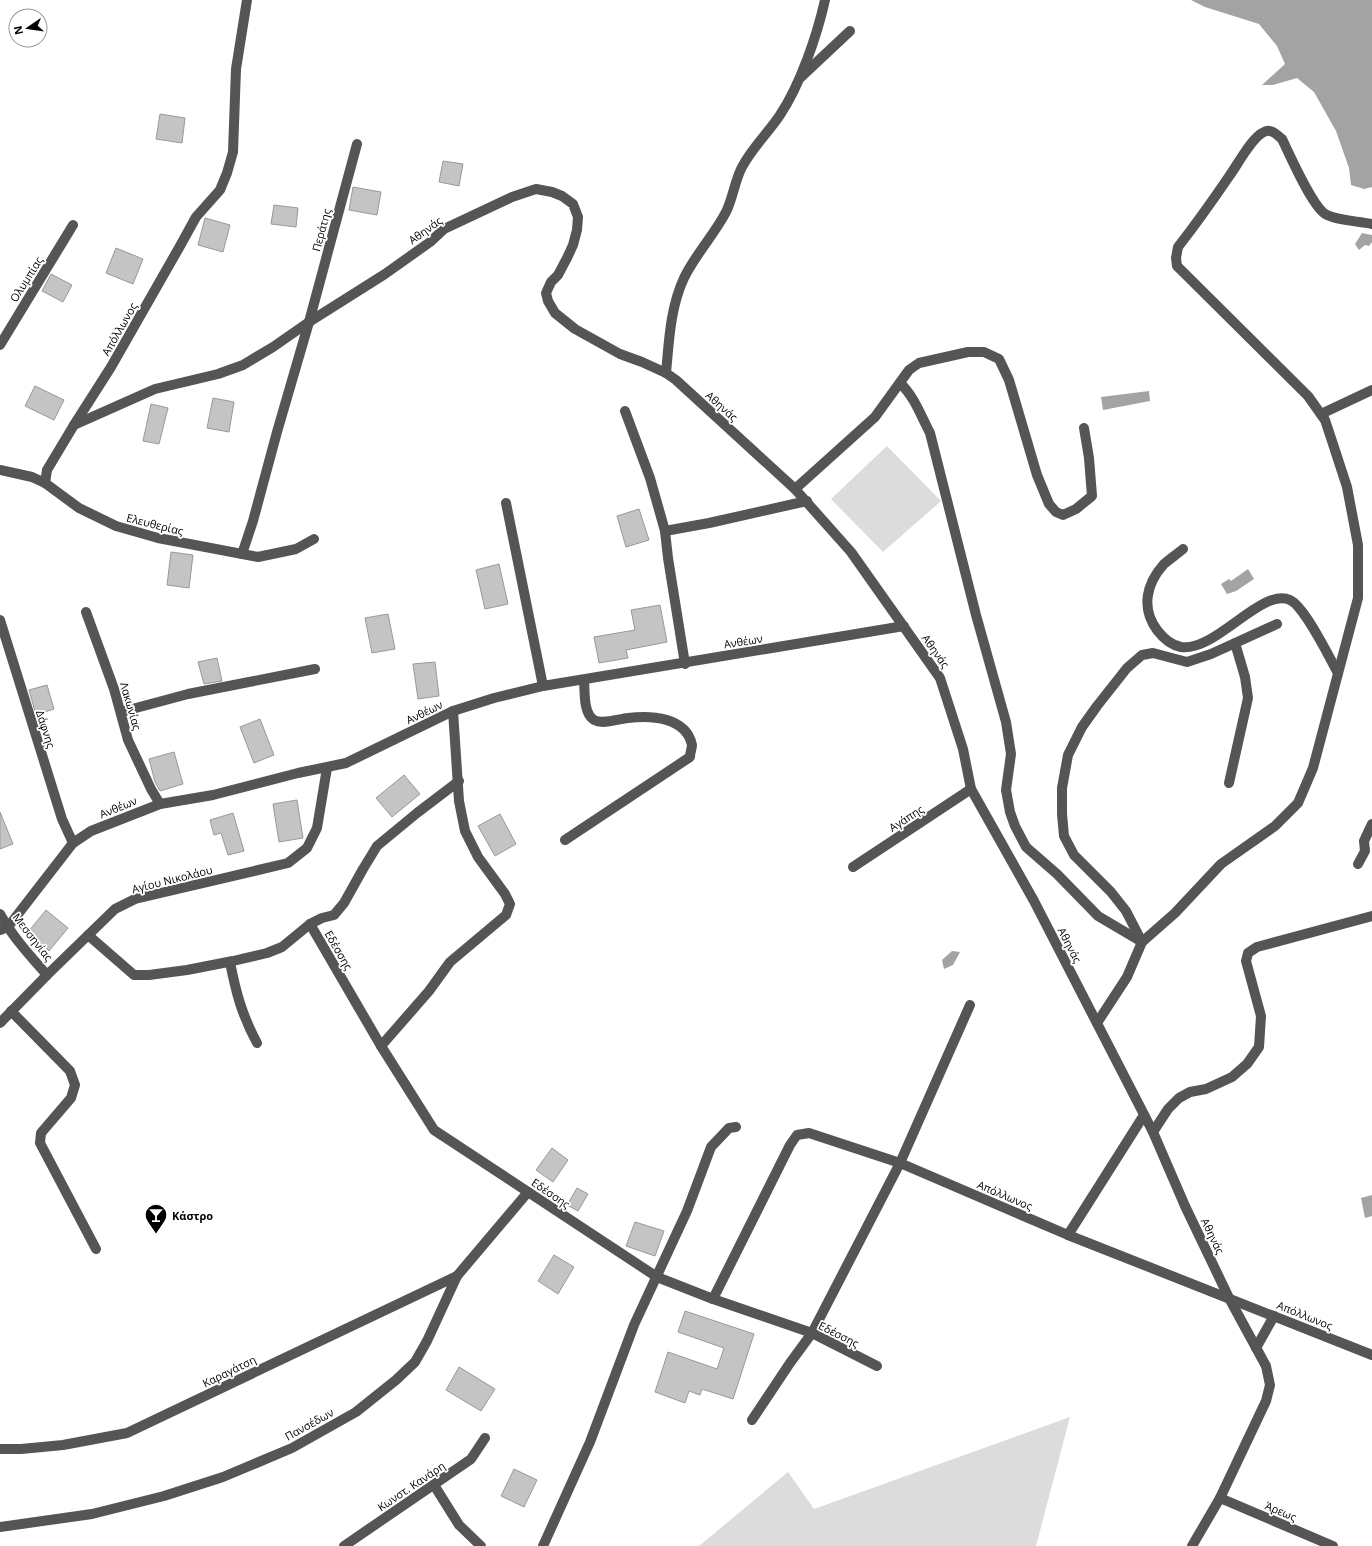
<svg xmlns="http://www.w3.org/2000/svg" width="1372" height="1546" font-family="'Open Sans',sans-serif">
	<style>
		.green { fill: #dcdcdc }
		.water { fill: #a3a3a3 }
		.building { fill: #c4c4c4; stroke: #999 }
		.lines { fill: none; stroke-linecap: round; stroke-linejoin: round }
		.minor { stroke: #555; stroke-width: 10 }
		.labels { text-anchor: middle; dominant-baseline: central; stroke-width: 3.5; stroke-linejoin: round; paint-order: stroke }
		.street-label { font-size: 11px; fill: #000; stroke: #fff }
		.poi-label { font-size: 11px; font-weight: bold; fill: #000; stroke: #fff; text-anchor: start }
	</style>
	<rect width="100%" height="100%" fill="#fff"/>
	<!-- green -->
	<g class="green">
		<path d="M 887,446 L 941,501 L 883,552 L 831,499 Z"/>
		<path d="M 1070,1417 L 1036,1546 L 699,1546 L 788,1472 L 814,1509 Z"/>
	</g>
	<!-- water -->
	<g class="water">
		<path d="M 1191,0 L 1372,0 L 1372,187 L 1364,189 L 1351,185 L 1349,168 L 1336,131 L 1314,92 L 1297,78 L 1273,85 L 1262,85 L 1285,64 L 1277,46 L 1259,24 L 1205,7 Z"/>
		<path d="M 1362,233 L 1372,235 L 1372,242 L 1369,246 L 1365,245 L 1359,250 L 1355,244 Z"/>
		<path d="M 1149,391 L 1150,401 L 1103,410 L 1101,397 Z"/>
		<path d="M 1248,569 L 1254,579 L 1236,591 L 1227,594 L 1221,584 L 1229,579 L 1231,581 Z"/>
		<path d="M 952,951 L 960,952 L 953,965 L 944,969 L 942,960 Z"/>
		<path d="M 1372,1195 L 1372,1216 L 1365,1218 L 1361,1198 Z"/>
	</g>
	<!-- building -->
	<g class="building">
		<path d="M 160,114 L 185,118 L 182,143 L 156,139 Z"/>
		<path d="M 443,161 L 463,164 L 459,186 L 439,182 Z"/>
		<path d="M 353,187 L 381,192 L 377,215 L 349,210 Z"/>
		<path d="M 274,205 L 298,208 L 296,227 L 271,224 Z"/>
		<path d="M 205,218 L 230,225 L 223,252 L 198,245 Z"/>
		<path d="M 116,248 L 143,259 L 133,284 L 106,273 Z"/>
		<path d="M 51,274 L 72,285 L 63,302 L 42,291 Z"/>
		<path d="M 35,386 L 64,400 L 54,420 L 25,406 Z"/>
		<path d="M 213,398 L 234,402 L 229,432 L 207,428 Z"/>
		<path d="M 151,404 L 168,408 L 159,444 L 143,441 Z"/>
		<path d="M 639,509 L 649,540 L 626,547 L 617,516 Z"/>
		<path d="M 171,552 L 193,555 L 189,588 L 167,585 Z"/>
		<path d="M 499,564 L 508,604 L 485,609 L 476,570 Z"/>
		<path d="M 660,605 L 667,642 L 626,650 L 628,658 L 599,663 L 594,637 L 635,630 L 631,610 Z"/>
		<path d="M 388,614 L 395,649 L 372,653 L 365,618 Z"/>
		<path d="M 217,658 L 222,681 L 204,684 L 198,662 Z"/>
		<path d="M 435,662 L 439,696 L 418,699 L 413,664 Z"/>
		<path d="M 47,685 L 54,709 L 36,715 L 29,690 Z"/>
		<path d="M 260,719 L 274,755 L 254,763 L 240,727 Z"/>
		<path d="M 174,752 L 183,784 L 160,791 L 155,782 L 149,759 Z"/>
		<path d="M 404,775 L 420,794 L 392,817 L 376,798 Z"/>
		<path d="M 297,800 L 303,838 L 279,842 L 273,804 Z"/>
		<path d="M 0,812 L 13,844 L 0,849 Z"/>
		<path d="M 233,813 L 244,851 L 228,855 L 221,833 L 214,835 L 210,820 Z"/>
		<path d="M 500,814 L 516,844 L 495,856 L 478,826 Z"/>
		<path d="M 46,910 L 68,928 L 49,951 L 28,932 Z"/>
		<path d="M 552,1148 L 568,1160 L 553,1182 L 536,1170 Z"/>
		<path d="M 577,1188 L 588,1194 L 578,1211 L 567,1205 Z"/>
		<path d="M 635,1222 L 664,1231 L 655,1256 L 626,1246 Z"/>
		<path d="M 554,1255 L 574,1267 L 558,1294 L 538,1281 Z"/>
		<path d="M 685,1311 L 754,1334 L 733,1399 L 702,1389 L 700,1395 L 689,1391 L 685,1403 L 655,1392 L 668,1352 L 717,1369 L 724,1348 L 678,1332 Z"/>
		<path d="M 459,1367 L 495,1389 L 481,1411 L 446,1390 Z"/>
		<path d="M 514,1469 L 537,1480 L 524,1507 L 501,1496 Z"/>
	</g>
	<g class="lines">
		<!-- minor -->
		<g class="minor">
			<path d="M 801,77 L 850,31"/>
			<path d="M 0,345 L 73,225"/>
			<path d="M 666,373 C 669,342 670,308 684,278 C 695,255 714,235 726,212 C 733,198 735,180 742,167 C 752,148 768,133 780,115 C 800,85 817,36 825,0"/>
			<path d="M 900,383 C 914,396 921,416 930,433 L 976,615 L 1006,722 L 1011,754 L 1006,790 L 1010,812 L 1015,826 L 1026,847 L 1057,874 L 1098,916 L 1142,942 L 1175,913 L 1221,864 L 1275,826 L 1298,803 L 1313,768 L 1358,598 L 1358,545 L 1347,487 L 1332,441 L 1325,420 L 1308,396 L 1177,266 L 1176,258 L 1178,247 C 1196,224 1213,200 1230,175 C 1238,164 1252,137 1264,132 C 1271,128 1277,135 1282,139 C 1290,155 1313,209 1327,215 C 1340,221 1358,221 1372,224"/>
			<path d="M 625,411 L 650,478 L 665,531 L 668,558 L 685,664"/>
			<path d="M 1321,414 L 1372,390"/>
			<path d="M 74,425 L 155,389 L 218,374 L 243,365 L 273,347 L 309,322 L 385,274 L 430,242 L 444,229 L 512,197 L 536,189 L 552,192 L 562,196 L 573,204 L 578,217 L 577,230 L 573,245 L 567,258 L 558,275 L 551,282 L 546,293 L 548,301 L 555,313 L 575,329 L 620,354 L 642,362 L 666,373 L 676,380 L 795,489 L 851,552 L 940,678 L 963,749 L 971,789 L 1034,901 L 1153,1132 L 1185,1206 L 1229,1298 L 1266,1366 L 1270,1385 L 1266,1401 L 1220,1498 L 1192,1546"/>
			<path d="M 0,470 L 32,477 L 45,483 L 79,508 L 116,526 L 158,538 L 258,557 L 296,549 L 314,539"/>
			<path d="M 45,483 L 47,470 L 74,425 L 111,367 L 180,246 L 196,217 L 220,190 L 227,173 L 233,152 L 236,69 L 247,0"/>
			<path d="M 795,489 L 875,417 L 909,370 L 919,363 L 968,352 L 984,352 L 999,359 L 1009,380 L 1037,475 L 1049,504 L 1056,512 L 1063,515 L 1076,509 L 1092,496 L 1089,458 L 1084,428"/>
			<path d="M 506,503 L 543,686"/>
			<path d="M 665,531 L 709,523 L 807,501"/>
			<path d="M 1183,549 C 1177,554 1170,559 1164,564 C 1146,584 1141,608 1157,630 C 1163,638 1171,645 1181,647 C 1216,652 1261,587 1290,600 C 1305,607 1329,657 1338,673"/>
			<path d="M 242,554 L 253,521 L 277,432 L 309,322 L 357,144"/>
			<path d="M 86,612 L 114,689 L 128,740 L 151,789 L 160,804"/>
			<path d="M 0,620 L 62,819 L 73,843"/>
			<path d="M 121,712 L 188,694 L 315,669"/>
			<path d="M 1229,783 L 1248,698 L 1245,677 L 1235,643"/>
			<path d="M 565,840 L 690,757 C 690,753 692,748 692,745 C 686,717 651,715 628,718 C 618,719 603,725 594,720 C 583,713 585,692 584,680"/>
			<path d="M 1358,864 L 1365,851 L 1364,841 L 1372,824"/>
			<path d="M 853,867 L 971,789"/>
			<path d="M 0,914 C 12,936 30,956 47,975"/>
			<path d="M 310,924 L 381,1046 L 434,1130 L 657,1277 L 713,1299 L 812,1333 L 877,1366"/>
			<path d="M 0,930 L 8,927 L 73,843 L 91,831 L 160,804 L 213,795 L 298,773 L 346,763 L 453,711 L 494,698 L 543,686 L 904,626"/>
			<path d="M 88,935 L 134,975 L 149,975 L 187,970 L 233,961 L 267,953 L 282,947 L 310,924 L 322,918 L 334,915 L 344,903 L 363,869 L 377,846 L 417,813 L 459,781"/>
			<path d="M 230,962 C 236,993 242,1015 257,1043"/>
			<path d="M 11,1011 L 70,1071 L 75,1085 L 71,1098 L 41,1133 L 40,1143 L 96,1249"/>
			<path d="M 0,1023 L 47,975 L 115,909 L 135,899 L 288,863 L 307,848 L 317,828 L 327,768"/>
			<path d="M 1097,1023 L 1127,977 L 1142,942 L 1126,911 L 1111,892 L 1074,855 L 1064,836 L 1062,814 L 1062,788 L 1068,755 L 1082,727 L 1097,706 L 1127,668 L 1142,655 L 1153,653 L 1187,662 L 1211,654 L 1277,624"/>
			<path d="M 381,1046 L 429,991 L 450,962 L 506,915 L 510,904 L 505,894 L 478,857 L 465,831 L 459,801 L 453,711"/>
			<path d="M 1153,1132 L 1168,1109 L 1179,1098 L 1190,1092 L 1206,1089 L 1232,1077 L 1247,1064 L 1259,1047 L 1261,1016 L 1246,961 L 1248,953 L 1257,947 L 1372,916"/>
			<path d="M 1068,1235 L 1144,1115"/>
			<path d="M 713,1299 L 790,1145 L 797,1135 L 809,1133 L 900,1163 L 1068,1235 L 1372,1355"/>
			<path d="M 1256,1348 L 1274,1316"/>
			<path d="M 752,1420 L 790,1363 L 812,1333 L 900,1163 L 970,1005"/>
			<path d="M 0,1449 L 21,1449 L 63,1445 L 127,1433 L 457,1276"/>
			<path d="M 434,1485 L 459,1525 L 481,1546"/>
			<path d="M 1220,1498 L 1333,1546"/>
			<path d="M 0,1527 L 92,1514 L 164,1496 L 223,1477 L 292,1448 L 356,1412 L 396,1380 L 415,1362 L 427,1341 L 457,1276 L 528,1192"/>
			<path d="M 344,1546 L 471,1459 L 485,1438"/>
			<path d="M 543,1546 L 590,1442 L 634,1325 L 687,1211 L 711,1147 L 729,1128 L 736,1127"/>
		</g>
	</g>
	<!-- icons -->
	<defs>
		<g id="bar-pin" transform="scale(1.15)"><path d="M0 17L-7.5 6A9.5 9.5 0 1 1 7.5 6Z" fill="#000" stroke="#fff"/><path d="M-6-5H6L.8 .8V4.5H3.5V6h-7V4.5H-.8V.8Z" fill="#fff"/></g>
	</defs>
	<g fill-rule="evenodd">
		<use href="#bar-pin" x="156" y="1215"/>
	</g>
	<g class="labels">
		<!-- street labels -->
		<g class="street-label">
			<text transform="translate(321 230) rotate(-75)">Περάτης</text>
			<text transform="translate(425 230) rotate(-36)">Αθηνάς</text>
			<text transform="translate(26 279) rotate(-58)">Ολυμπίας</text>
			<text transform="translate(119 329) rotate(-60)">Απόλλωνος</text>
			<text transform="translate(722 406) rotate(42)">Αθηνάς</text>
			<text transform="translate(155 524) rotate(14)">Ελευθερίας</text>
			<text transform="translate(743 641) rotate(-9)">Ανθέων</text>
			<text transform="translate(936 651) rotate(55)">Αθηνάς</text>
			<text transform="translate(131 706) rotate(74)">Λακωνίας</text>
			<text transform="translate(424 712) rotate(-26)">Ανθέων</text>
			<text transform="translate(46 729) rotate(72)">Δάφνης</text>
			<text transform="translate(118 807) rotate(-22)">Ανθέων</text>
			<text transform="translate(906 818) rotate(-33)">Αγάπης</text>
			<text transform="translate(172 879) rotate(-14)">Αγίου Νικολάου</text>
			<text transform="translate(33 937) rotate(52)">Μεσσηνίας</text>
			<text transform="translate(1070 945) rotate(63)">Αθηνάς</text>
			<text transform="translate(339 950) rotate(60)">Εδέσσης</text>
			<text transform="translate(551 1193) rotate(34)">Εδέσσης</text>
			<text transform="translate(1005 1195) rotate(23)">Απόλλωνος</text>
			<text transform="translate(1213 1236) rotate(64)">Αθηνάς</text>
			<text transform="translate(1305 1315) rotate(22)">Απόλλωνος</text>
			<text transform="translate(839 1334) rotate(27)">Εδέσσης</text>
			<text transform="translate(229 1371) rotate(-26)">Καραγάτση</text>
			<text transform="translate(309 1424) rotate(-29)">Πανσέδων</text>
			<text transform="translate(411 1486) rotate(-34)">Κωνστ. Κανάρη</text>
			<text transform="translate(1281 1511) rotate(23)">Άρεως</text>
		</g>
		<!-- poi labels -->
		<g class="poi-label">
			<text x="172" y="1215">Κάστρο</text>
		</g>
	</g>
	<!-- north arrow -->
	<g transform="translate(28 28) rotate(257)"><circle r="19" fill="#ffffff" stroke="#999999"/>
	<path d="M0-3L7 15L0 10L-7 15Z" fill="#000000"/>
	<text y="-6" font-size="11" font-weight="bold" text-anchor="middle" fill="#000000">N</text>
	</g>
</svg>
